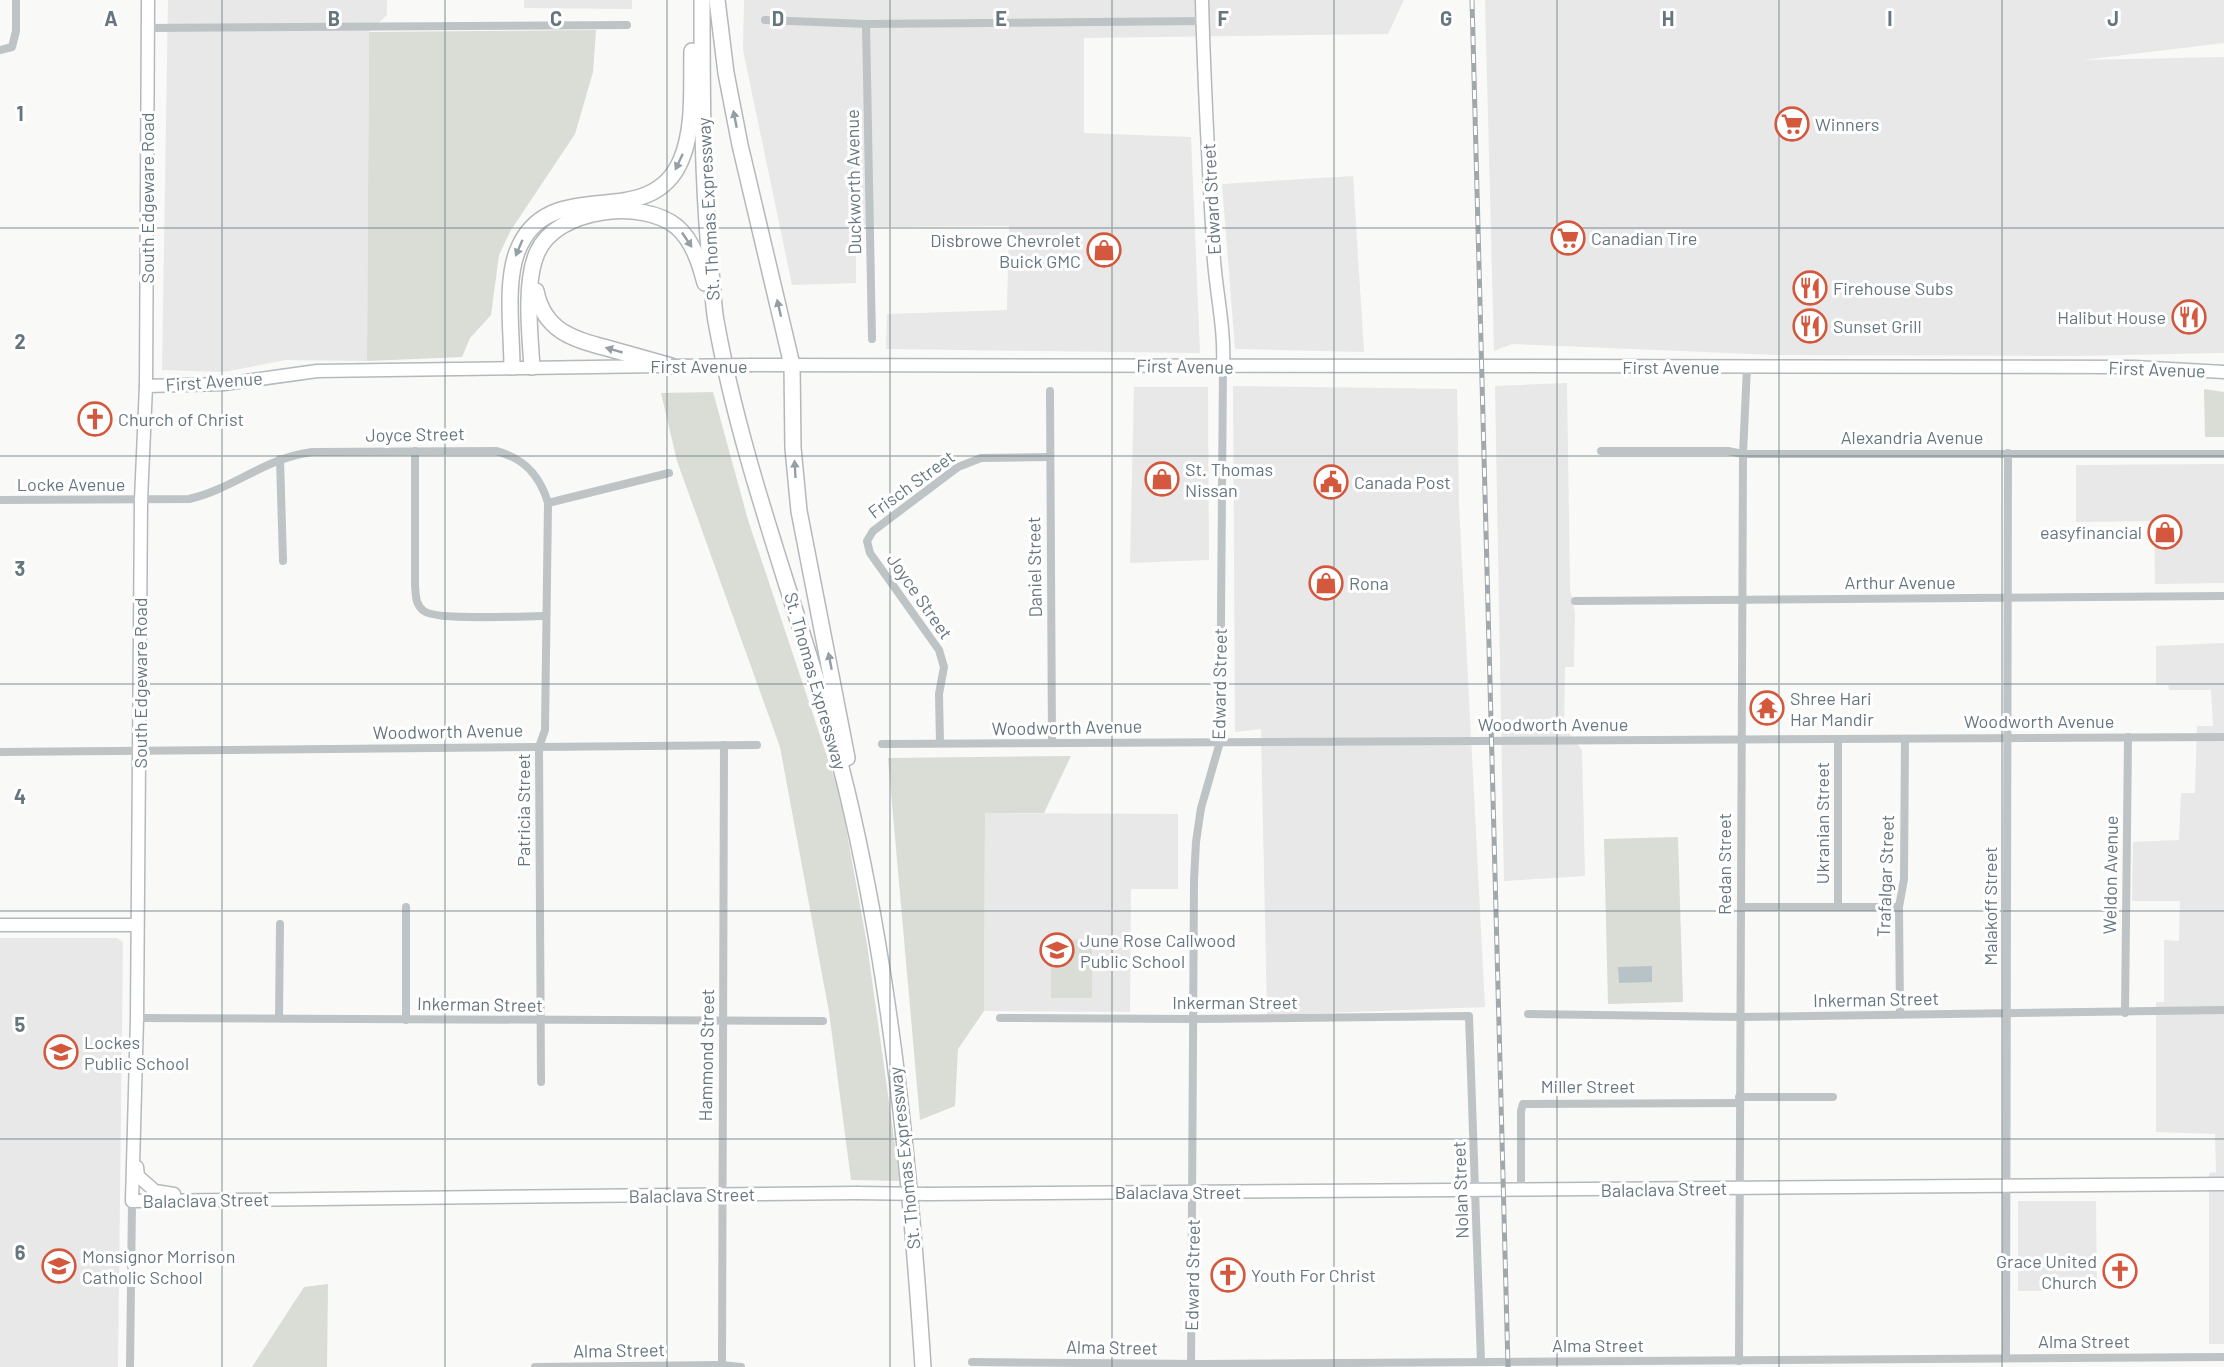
<svg xmlns="http://www.w3.org/2000/svg" width="2224" height="1367" font-family="Barlow,sans-serif">
	<style>
		.built { fill: #e7e8e7 }
		.green { fill: #d9ddd6 }
		.water { fill: #b8c3c7 }
		.lines { fill: none; stroke-linecap: round; stroke-linejoin: round }
		.secondary-casing { stroke: #b3b9bd; stroke-width: 15 }
		.highway-casing { stroke: #b4b8bb; stroke-width: 18 }
		.street { stroke: #bec3c6; stroke-width: 8 }
		.secondary { stroke: #fff; stroke-width: 12 }
		.highway { stroke: #fff; stroke-width: 15 }
		.rail-casing { stroke: #a1a8ac; stroke-width: 5 }
		.rail { stroke: #fff; stroke-width: 3; stroke-dasharray: 9; stroke-linecap: butt }
		.secondary-bridge-casing { stroke: #b3b9bd; stroke-width: 15; stroke-linecap: butt }
		.secondary-bridge { stroke: #fff; stroke-width: 12 }
		.oneway { fill: #949fa5 }
		.grid { fill: none; stroke: #66767f; stroke-width: 1.5; stroke-opacity: 0.55 }
		.labels { text-anchor: middle; dominant-baseline: central; stroke-width: 6; stroke-linejoin: round; paint-order: stroke }
		.poi-label { font-size: 18px; fill: #66767f; stroke: #fff; text-anchor: start }
		.street-label { font-size: 18px; fill: #66767f; stroke: #fff }
		.grid-label { font-size: 20px; text-anchor: middle; font-weight: bold; fill: #66767f; stroke: #fff; stroke-width: 6; stroke-linejoin: round; paint-order: stroke }
	</style>
	<rect width="100%" height="100%" fill="#f9f9f7"/>
	<!-- built -->
	<g class="built">
		<path d="M 168,0 L 387,0 L 387,15 L 369,32 L 367,361 L 285,360 L 224,372 L 162,370 Z"/>
		<path d="M 524,0 L 632,0 L 632,9 L 524,8 Z"/>
		<path d="M 744,0 L 1404,0 L 1388,34 L 1084,38 L 1084,133 L 1191,137 L 1200,353 L 886,349 L 887,314 L 1007,310 L 1009,226 L 880,227 L 856,224 L 856,283 L 792,285 L 743,50 Z"/>
		<path d="M 1485,0 L 2224,0 L 2224,43 L 2083,60 L 2224,57 L 2224,353 L 2074,356 L 1777,355 L 1512,344 L 1494,351 Z"/>
		<path d="M 1353,176 L 1364,352 L 1235,349 L 1222,184 Z"/>
		<path d="M 1567,383 L 1570,589 L 1575,613 L 1574,667 L 1565,667 L 1564,727 L 1582,750 L 1585,876 L 1504,881 L 1495,386 Z"/>
		<path d="M 1233,386 L 1457,389 L 1459,505 L 1485,1007 L 1267,1015 L 1261,729 L 1235,732 Z"/>
		<path d="M 1134,387 L 1208,387 L 1209,560 L 1130,563 Z"/>
		<path d="M 2224,464 L 2224,583 L 2155,584 L 2154,521 L 2076,522 L 2076,465 Z"/>
		<path d="M 2224,643 L 2224,1344 L 2209,1344 L 2209,1173 L 2216,1172 L 2215,1134 L 2156,1132 L 2156,1002 L 2164,1002 L 2164,940 L 2179,941 L 2180,901 L 2132,901 L 2133,842 L 2179,840 L 2181,793 L 2195,793 L 2197,726 L 2213,726 L 2211,690 L 2169,690 L 2168,685 L 2156,685 L 2156,646 Z"/>
		<path d="M 985,813 L 1178,814 L 1178,889 L 1131,889 L 1130,1012 L 984,1011 Z"/>
		<path d="M 0,938 L 117,938 L 123,942 L 118,1367 L 0,1367 Z"/>
		<path d="M 2018,1201 L 2096,1201 L 2097,1291 L 2018,1291 Z"/>
	</g>
	<!-- green -->
	<g class="green">
		<path d="M 596,30 L 593,72 L 575,134 L 511,230 L 499,255 L 491,315 L 470,338 L 462,357 L 367,361 L 369,32 Z"/>
		<path d="M 2204,389 L 2224,392 L 2224,437 L 2205,437 Z"/>
		<path d="M 713,392 L 748,520 L 840,795 L 867,944 L 900,1181 L 851,1180 L 829,1012 L 780,747 L 677,461 L 661,393 Z"/>
		<path d="M 1071,756 L 1044,813 L 985,813 L 984,1011 L 958,1049 L 955,1106 L 920,1120 L 888,758 Z"/>
		<path d="M 1678,837 L 1683,1002 L 1608,1004 L 1604,839 Z"/>
		<path d="M 1051,939 L 1092,940 L 1092,998 L 1051,998 Z"/>
		<path d="M 328,1284 L 327,1367 L 252,1367 L 304,1287 Z"/>
	</g>
	<!-- water -->
	<path class="water" d="M 1652,966 L 1652,982 L 1619,983 L 1618,967 Z"/>
	<g class="lines">
		<!-- secondary casing -->
		<g class="secondary-casing">
			<g id="secondary">
				<path d="M 148,0 L 146,386 L 141,500 L 137,1018 L 132,1201 L 856,1193"/>
				<path d="M 1202,0 C 1204,87 1209,174 1214,261 C 1217,297 1225,331 1223,366"/>
				<path d="M 752,365 L 2134,367 L 2224,372"/>
				<path d="M 146,386 L 224,384 L 317,371 L 660,366"/>
				<path d="M 0,925 L 137,925"/>
				<path d="M 137,1167 L 138,1176 L 155,1191 L 174,1194"/>
				<path d="M 928,1194 L 2224,1184"/>
			</g>
		</g>
		<!-- highway casing -->
		<g class="highway-casing">
			<g id="highway">
				<path d="M 702,0 C 702,91 702,182 711,272 C 713,288 713,305 716,321 C 746,489 815,647 852,813 C 893,994 911,1182 923,1367"/>
				<path d="M 717,0 L 726,73 L 740,145 L 792,365 L 793,448 L 799,511 L 847,758"/>
				<path d="M 536,291 C 544,331 573,339 607,348 C 628,354 650,360 671,366"/>
				<path d="M 512,367 C 512,334 505,283 517,252 C 548,170 649,236 681,160 C 695,127 691,86 692,51"/>
				<path d="M 532,367 C 530,335 524,283 537,253 C 556,208 642,198 677,227 C 693,241 700,264 705,283"/>
			</g>
		</g>
		<!-- street -->
		<g class="street">
			<path d="M 765,20 L 866,24 L 1202,21"/>
			<path d="M 866,24 L 872,339"/>
			<path d="M 147,28 L 627,25"/>
			<path d="M 0,50 L 12,47 L 16,31 L 16,0"/>
			<path d="M 1050,391 L 1052,742"/>
			<path d="M 415,451 L 415,585 C 416,595 415,605 424,611 C 436,621 525,616 546,616"/>
			<path d="M 1601,451 L 1728,451 L 1743,454 L 2224,454"/>
			<path d="M 280,459 L 283,561"/>
			<path d="M 0,500 L 189,499 C 233,489 265,458 312,452 L 496,451 C 524,458 540,475 548,503 L 545,730 L 539,747 L 541,1082"/>
			<path d="M 548,503 L 669,473"/>
			<path d="M 1575,601 L 2224,596"/>
			<path d="M 940,743 L 939,694 L 944,667 L 939,650 L 870,553 L 867,541 L 873,531 L 958,467 L 981,458 L 1049,457"/>
			<path d="M 882,744 L 2224,737"/>
			<path d="M 0,752 L 757,745"/>
			<path d="M 406,907 L 406,1020"/>
			<path d="M 1741,907 L 1899,907"/>
			<path d="M 1838,907 L 1838,739"/>
			<path d="M 2125,1013 L 2128,737"/>
			<path d="M 1528,1014 L 1739,1017 L 2224,1010"/>
			<path d="M 1900,1014 L 1899,907 L 1904,879 L 1905,739"/>
			<path d="M 137,1018 L 823,1021"/>
			<path d="M 279,1018 L 280,924"/>
			<path d="M 1000,1018 L 1193,1019 L 1469,1016 L 1481,1362"/>
			<path d="M 1739,1097 L 1833,1097"/>
			<path d="M 1521,1190 L 1521,1111 L 1523,1104 L 1739,1103"/>
			<path d="M 2006,1358 L 2008,453"/>
			<path d="M 1739,1361 L 1743,454 L 1747,367"/>
			<path d="M 972,1362 L 1200,1364 L 2224,1357"/>
			<path d="M 722,1365 L 724,745"/>
			<path d="M 130,1367 L 132,1201"/>
			<path d="M 535,1367 L 722,1365 L 741,1367"/>
			<path d="M 1191,1367 L 1194,880 L 1196,842 L 1201,808 L 1220,742 L 1223,366"/>
		</g>
		<!-- secondary -->
		<use href="#secondary" class="secondary"/>
		<!-- highway -->
		<use href="#highway" class="highway"/>
		<!-- rail casing -->
		<g class="rail-casing">
			<path id="rail" d="M 1472,0 L 1508,1367"/>
		</g>
		<!-- rail -->
		<use href="#rail" class="rail"/>
		<!-- secondary-bridge casing -->
		<g class="secondary-bridge-casing">
			<g id="secondary-bridge">
				<path d="M 671,366 L 752,365"/>
				<path d="M 856,1193 L 928,1194"/>
			</g>
		</g>
		<!-- secondary-bridge -->
		<use href="#secondary-bridge" class="secondary-bridge"/>
	</g>
	<!-- one-way arrows -->
	<defs><path id="oneway-solid" d="M-6-.8H1V-3.2L6.5 0L1 3.2V.8H-6Z" transform="scale(1.5)"/></defs>
	<g class="oneway">
		<use href="#oneway-solid" transform="translate(735 119) rotate(-101)"/>
		<use href="#oneway-solid" transform="translate(679 162) rotate(115)"/>
		<use href="#oneway-solid" transform="translate(687 240) rotate(56)"/>
		<use href="#oneway-solid" transform="translate(519 248) rotate(113)"/>
		<use href="#oneway-solid" transform="translate(779 308) rotate(-103)"/>
		<use href="#oneway-solid" transform="translate(614 350) rotate(-164)"/>
		<use href="#oneway-solid" transform="translate(795 469) rotate(-93)"/>
		<use href="#oneway-solid" transform="translate(830 661) rotate(-101)"/>
	</g>
	<!-- grid -->
	<path class="grid" d="M 222,0 L 222,1367M 445,0 L 445,1367M 667,0 L 667,1367M 890,0 L 890,1367M 1112,0 L 1112,1367M 1334,0 L 1334,1367M 1557,0 L 1557,1367M 1779,0 L 1779,1367M 2002,0 L 2002,1367M 0,228 L 2224,228M 0,456 L 2224,456M 0,684 L 2224,684M 0,911 L 2224,911M 0,1139 L 2224,1139"/>
	<!-- icons -->
	<defs>
		<g id="supermarket-ring" transform="scale(1.725)"><circle r="9.5" fill="#fff" stroke="#d3583d" stroke-width="1.5"/><path d="M-6-5.5h2.5l.6 2H6L4.5 2H-2.5L-4.4-4H-6ZM-1.5 3.2a1.3 1.3 0 1 0 .1 0ZM3 3.2a1.3 1.3 0 1 0 .1 0Z" fill="#d3583d"/></g>
		<g id="shop-ring" transform="scale(1.725)"><circle r="9.5" fill="#fff" stroke="#d3583d" stroke-width="1.5"/><path d="M-5-2.5h2.3a2.7 3.5 0 0 1 5.4 0H5L5.5 6h-11ZM-1.5-2.5h3a1.5 2.3 0 0 0-3 0Z" fill="#d3583d"/></g>
		<g id="restaurant-ring" transform="scale(1.725)"><circle r="9.5" fill="#fff" stroke="#d3583d" stroke-width="1.5"/><path d="M-5-6h1v4h1v-4h1v4h1v-4h1v5L-1.5 .5V6h-2V.5L-5-1ZM5-6V6H3V1.5H1.5Q1.5-4 5-6Z" fill="#d3583d"/></g>
		<g id="church-ring" transform="scale(1.725)"><circle r="9.5" fill="#fff" stroke="#d3583d" stroke-width="1.5"/><path d="M-1.2-6h2.4v3.5h3.3v2.4h-3.3V6h-2.4V-.1h-3.3v-2.4h3.3Z" fill="#d3583d"/></g>
		<g id="civic-ring" transform="scale(1.725)"><circle r="9.5" fill="#fff" stroke="#d3583d" stroke-width="1.5"/><path d="M-.6-6.5H3V-4.5H.6V-3L4-1V1h2V6H-6V1h2V-1L-.6-3ZM-1.2 2.5V6h2.4V2.5Z" fill="#d3583d"/></g>
		<g id="temple-ring" transform="scale(1.725)"><circle r="9.5" fill="#fff" stroke="#d3583d" stroke-width="1.5"/><path d="M0-6L5-2H3V0L6.5 2.5H4V6H1.5V3h-3V6H-4V2.5H-6.5L-3 0V-2H-5Z" fill="#d3583d"/></g>
		<g id="school-ring" transform="scale(1.725)"><circle r="9.5" fill="#fff" stroke="#d3583d" stroke-width="1.5"/><path d="M0-5L7-2L0 1L-7-2ZM-4 1L0 2.5L4 1V4Q0 6-4 4Z" fill="#d3583d"/></g>
	</defs>
	<g fill-rule="evenodd">
		<use href="#supermarket-ring" x="1792" y="124"/>
		<use href="#supermarket-ring" x="1568" y="238"/>
		<use href="#shop-ring" x="1104" y="250"/>
		<use href="#restaurant-ring" x="1810" y="288"/>
		<use href="#restaurant-ring" x="2189" y="317"/>
		<use href="#restaurant-ring" x="1810" y="326"/>
		<use href="#church-ring" x="95" y="419"/>
		<use href="#shop-ring" x="1162" y="479"/>
		<use href="#civic-ring" x="1331" y="482"/>
		<use href="#shop-ring" x="2165" y="532"/>
		<use href="#shop-ring" x="1326" y="583"/>
		<use href="#temple-ring" x="1767" y="708"/>
		<use href="#school-ring" x="1057" y="950"/>
		<use href="#school-ring" x="61" y="1052"/>
		<use href="#school-ring" x="59" y="1266"/>
		<use href="#church-ring" x="2120" y="1271"/>
		<use href="#church-ring" x="1228" y="1275"/>
	</g>
	<g class="labels">
		<!-- poi labels -->
		<g class="poi-label">
			<text x="1815" y="124">Winners</text>
			<text x="1591" y="238">Canadian Tire</text>
			<text x="1081" y="240" text-anchor="end">Disbrowe Chevrolet<tspan x="1081" dy="21">Buick GMC</tspan></text>
			<text x="1833" y="288">Firehouse Subs</text>
			<text x="2166" y="317" text-anchor="end">Halibut House</text>
			<text x="1833" y="326">Sunset Grill</text>
			<text x="118" y="419">Church of Christ</text>
			<text x="1185" y="469">St. Thomas<tspan x="1185" dy="21">Nissan</tspan></text>
			<text x="1354" y="482">Canada Post</text>
			<text x="2142" y="532" text-anchor="end">easyfinancial</text>
			<text x="1349" y="583">Rona</text>
			<text x="1790" y="698">Shree Hari<tspan x="1790" dy="21">Har Mandir</tspan></text>
			<text x="1080" y="940">June Rose Callwood<tspan x="1080" dy="21">Public School</tspan></text>
			<text x="84" y="1042">Lockes<tspan x="84" dy="21">Public School</tspan></text>
			<text x="82" y="1256">Monsignor Morrison<tspan x="82" dy="21">Catholic School</tspan></text>
			<text x="2097" y="1261" text-anchor="end">Grace United<tspan x="2097" dy="21">Church</tspan></text>
			<text x="1251" y="1275">Youth For Christ</text>
		</g>
		<!-- street labels -->
		<g class="street-label">
			<text transform="translate(853 182) rotate(-91)">Duckworth Avenue</text>
			<text transform="translate(147 198) rotate(-90)">South Edgeware Road</text>
			<text transform="translate(1211 199) rotate(-93)">Edward Street</text>
			<text transform="translate(708 209) rotate(-93)">St. Thomas Expressway</text>
			<text x="699" y="366">First Avenue</text>
			<text transform="translate(1185 366) rotate(1)">First Avenue</text>
			<text x="1671" y="367">First Avenue</text>
			<text transform="translate(2157 369) rotate(2)">First Avenue</text>
			<text transform="translate(214 381) rotate(-4)">First Avenue</text>
			<text transform="translate(415 434) rotate(-1)">Joyce Street</text>
			<text x="1912" y="437">Alexandria Avenue</text>
			<text x="71" y="484">Locke Avenue</text>
			<text transform="translate(911 484) rotate(-36)">Frisch Street</text>
			<text transform="translate(1034 567) rotate(-91)">Daniel Street</text>
			<text x="1900" y="582">Arthur Avenue</text>
			<text transform="translate(920 596) rotate(55)">Joyce Street</text>
			<text transform="translate(816 681) rotate(74)">St. Thomas Expressway</text>
			<text transform="translate(140 683) rotate(-90)">South Edgeware Road</text>
			<text transform="translate(1219 684) rotate(-89)">Edward Street</text>
			<text x="2039" y="721">Woodworth Avenue</text>
			<text x="1553" y="724">Woodworth Avenue</text>
			<text transform="translate(1067 727) rotate(-1)">Woodworth Avenue</text>
			<text transform="translate(448 731) rotate(-1)">Woodworth Avenue</text>
			<text transform="translate(523 810) rotate(-90)">Patricia Street</text>
			<text transform="translate(1822 823) rotate(-90)">Ukranian Street</text>
			<text transform="translate(1724 864) rotate(-90)">Redan Street</text>
			<text transform="translate(2110 875) rotate(-89)">Weldon Avenue</text>
			<text transform="translate(1885 876) rotate(-88)">Trafalgar Street</text>
			<text transform="translate(1990 906) rotate(-90)">Malakoff Street</text>
			<text transform="translate(1876 999) rotate(-1)">Inkerman Street</text>
			<text x="1235" y="1002">Inkerman Street</text>
			<text transform="translate(480 1004) rotate(1)">Inkerman Street</text>
			<text transform="translate(706 1055) rotate(-89)">Hammond Street</text>
			<text x="1588" y="1086">Miller Street</text>
			<text transform="translate(904 1158) rotate(-96)">St. Thomas Expressway</text>
			<text transform="translate(1664 1189) rotate(-1)">Balaclava Street</text>
			<text transform="translate(1460 1190) rotate(-92)">Nolan Street</text>
			<text x="1178" y="1192">Balaclava Street</text>
			<text transform="translate(692 1195) rotate(-1)">Balaclava Street</text>
			<text transform="translate(206 1200) rotate(-1)">Balaclava Street</text>
			<text transform="translate(1192 1275) rotate(-89)">Edward Street</text>
			<text x="2084" y="1341">Alma Street</text>
			<text x="1598" y="1345">Alma Street</text>
			<text transform="translate(1112 1347) rotate(1)">Alma Street</text>
			<text transform="translate(619 1350) rotate(-1)">Alma Street</text>
		</g>
	</g>
	<g class="grid-label">
		<text x="111" y="26">A</text>
		<text x="334" y="26">B</text>
		<text x="556" y="26">C</text>
		<text x="778" y="26">D</text>
		<text x="1001" y="26">E</text>
		<text x="1223" y="26">F</text>
		<text x="1446" y="26">G</text>
		<text x="1668" y="26">H</text>
		<text x="1890" y="26">I</text>
		<text x="2113" y="26">J</text>
		<text x="20" y="121">1</text>
		<text x="20" y="349">2</text>
		<text x="20" y="576">3</text>
		<text x="20" y="804">4</text>
		<text x="20" y="1032">5</text>
		<text x="20" y="1260">6</text>
	</g>
</svg>
